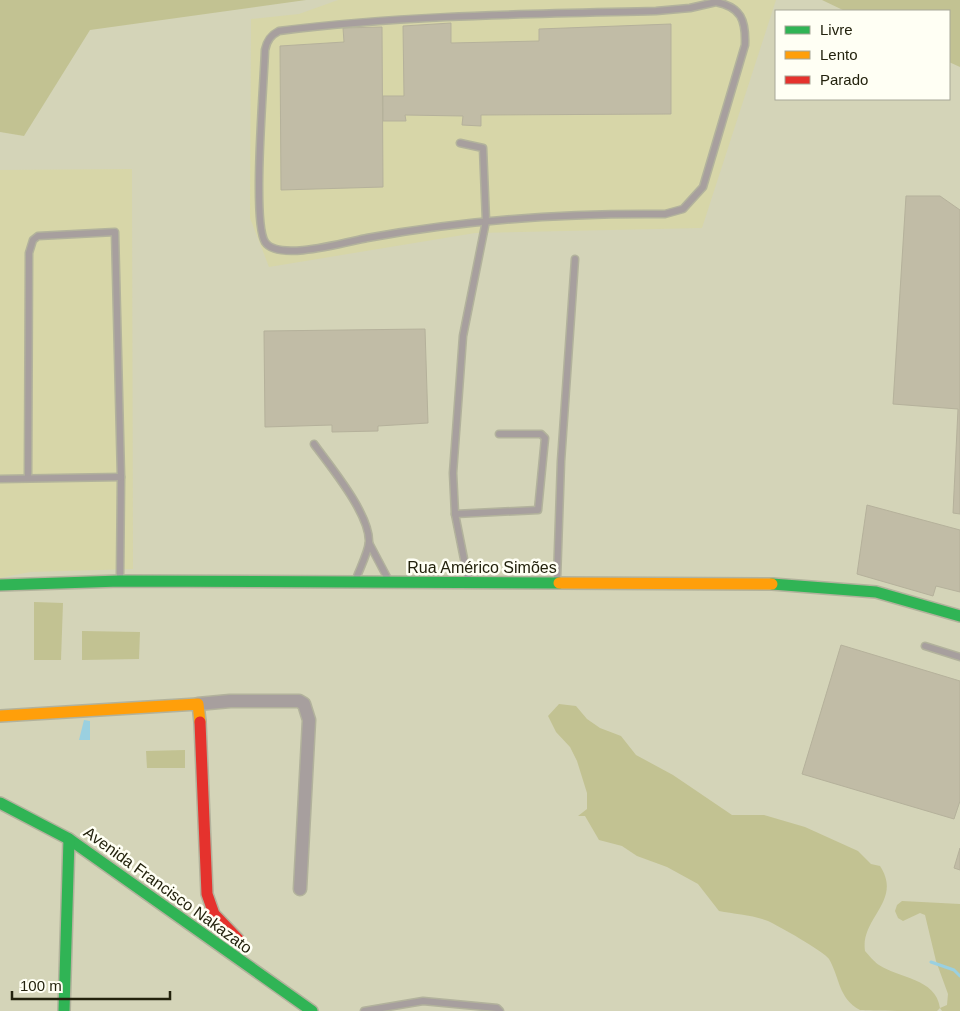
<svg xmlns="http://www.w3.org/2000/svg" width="960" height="1011" font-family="Helvetica,sans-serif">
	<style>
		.built { fill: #d7d6a8 }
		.green { fill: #c2c292 }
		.water { fill: #9ad0e0 }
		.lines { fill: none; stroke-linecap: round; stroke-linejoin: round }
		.stream { stroke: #9ad0e0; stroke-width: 3 }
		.building { fill: #c1bca6; stroke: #b5b19b }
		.lane-casing { stroke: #b2b29c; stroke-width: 9 }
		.street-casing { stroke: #b2b29c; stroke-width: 15 }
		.fast-casing { stroke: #b2b29c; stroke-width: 14 }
		.slow-casing { stroke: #b2b29c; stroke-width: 14 }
		.jam-casing { stroke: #b2b29c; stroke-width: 14 }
		.lane { stroke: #a79f9e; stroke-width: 6 }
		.street { stroke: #a79f9e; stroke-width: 12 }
		.fast { stroke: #30b455; stroke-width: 11 }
		.slow { stroke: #ff9f0a; stroke-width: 11 }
		.jam { stroke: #e5322d; stroke-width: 11 }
		.labels { text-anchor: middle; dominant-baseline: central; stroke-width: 5; stroke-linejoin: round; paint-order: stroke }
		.street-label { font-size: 16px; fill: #23220d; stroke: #fffff4 }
	</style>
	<rect width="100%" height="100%" fill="#d4d4b8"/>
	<!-- built -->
	<g class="built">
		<path d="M 338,0 L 776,0 L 702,228 L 475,233 L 269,267 L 250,218 L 251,19 L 299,14 Z"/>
		<path d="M 132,169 L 133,569 L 30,572 L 0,578 L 0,170 Z"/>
	</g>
	<!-- green -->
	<g class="green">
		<path d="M 0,0 L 306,0 L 90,30 L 24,136 L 0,132 Z"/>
		<path d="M 822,0 L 960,0 L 960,67 L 949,62 L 949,11 L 845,11 Z"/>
		<path d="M 34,602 L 63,603 L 61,660 L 34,660 Z"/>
		<path d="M 82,631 L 140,632 L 139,659 L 82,660 Z"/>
		<path d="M 559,704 L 576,706 L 587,719 L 600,728 L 621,736 L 636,755 L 673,775 L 732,815 L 764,815 L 805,827 L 858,851 L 871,864 L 880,866 C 903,901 860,918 865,951 C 869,955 874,962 879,965 C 898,978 936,978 940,1008 L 947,1005 L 948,994 L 936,961 L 925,915 L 920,913 L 903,921 L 898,918 L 895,911 L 897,905 L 902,901 L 960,904 L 960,1011 L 942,1011 L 940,1008 L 937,1011 C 924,1011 869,1011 860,1010 C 838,998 840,978 829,959 C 825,952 777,925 768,921 C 753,915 734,914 719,911 L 698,884 L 667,867 L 637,856 L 622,846 L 599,840 L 585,816 L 578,816 L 587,809 L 587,793 L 577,761 L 570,747 L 556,732 L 548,716 Z"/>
		<path d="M 185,750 L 185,768 L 147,768 L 146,751 Z"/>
	</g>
	<!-- water -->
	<path class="water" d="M 84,720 L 90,721 L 90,740 L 79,740 Z"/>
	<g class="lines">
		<!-- stream -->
		<path class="stream" d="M 931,962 L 954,970 L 960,976"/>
	</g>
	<!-- building -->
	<g class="building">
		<path d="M 451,23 L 451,43 L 539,41 L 539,29 L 671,24 L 671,114 L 481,115 L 481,126 L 462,125 L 463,116 L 405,115 L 406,121 L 383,121 L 383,96 L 404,96 L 403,26 Z"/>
		<path d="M 382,27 L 383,187 L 281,190 L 280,46 L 344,42 L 343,28 Z"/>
		<path d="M 906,196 L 940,196 L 960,210 L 960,514 L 953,513 L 958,409 L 893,404 Z"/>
		<path d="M 425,329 L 428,423 L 378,426 L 378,431 L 332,432 L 332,425 L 265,427 L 264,331 Z"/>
		<path d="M 867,505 L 960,530 L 960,592 L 936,586 L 933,596 L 857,574 Z"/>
		<path d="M 841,645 L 960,681 L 960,801 L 954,819 L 802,774 Z"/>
		<path d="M 960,848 L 960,870 L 954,868 Z"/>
	</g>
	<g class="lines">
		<!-- lane casing -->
		<g class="lane-casing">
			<g id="lane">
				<path d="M 716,2 C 741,7 746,20 745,45 L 703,187 L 683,209 L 665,214 C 565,213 464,220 367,238 C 346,242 278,262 265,242 C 252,221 264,83 265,50 C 267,40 271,35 279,31 C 404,15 530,14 656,11 L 690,8 Z"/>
				<path d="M 460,143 L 483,148 L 486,221 L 463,336 L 453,473 L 455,514 L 468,579"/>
				<path d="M 314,444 C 330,466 370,514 369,542 C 368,553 360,568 356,579"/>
				<path d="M 28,478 L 29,253 L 33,240 L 38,236 L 115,232 L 121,477 L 120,578"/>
				<path d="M 0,479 L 121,477"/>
				<path d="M 455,514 L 538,510 L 545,438 L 541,434 L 499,434"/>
				<path d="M 369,543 L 388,579"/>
				<path d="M 557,579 L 561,461 L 575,259"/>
				<path d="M 925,646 L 960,657"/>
				<path d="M 364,1011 L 423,1001 L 497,1008 L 500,1011"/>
			</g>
		</g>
		<!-- street casing -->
		<g class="street-casing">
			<path id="street" d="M 198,704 L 230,701 L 299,701 L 304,704 L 309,720 L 300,889"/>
		</g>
		<!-- fast casing -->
		<g class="fast-casing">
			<g id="fast">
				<path d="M 772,584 L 876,592 L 960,616"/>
				<path d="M 0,585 L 120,581 L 559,583"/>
				<path d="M 0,803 L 69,839 L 312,1011"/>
				<path d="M 64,1011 L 69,839"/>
			</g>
		</g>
		<!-- slow casing -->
		<g class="slow-casing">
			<g id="slow">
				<path d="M 559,583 L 772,584"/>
				<path d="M 0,716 L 198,704 L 200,722"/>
			</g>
		</g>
		<!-- jam casing -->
		<g class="jam-casing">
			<path id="jam" d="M 200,722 L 207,894 L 214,914 L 238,939"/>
		</g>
		<!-- lane -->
		<use href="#lane" class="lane"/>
		<!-- street -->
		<use href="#street" class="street"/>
		<!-- fast -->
		<use href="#fast" class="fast"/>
		<!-- slow -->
		<use href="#slow" class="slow"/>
		<!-- jam -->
		<use href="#jam" class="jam"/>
	</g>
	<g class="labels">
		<!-- street labels -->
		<g class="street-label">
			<text x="482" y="567">Rua Américo Simões</text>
			<text transform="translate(168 890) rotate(36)">Avenida Francisco Nakazato</text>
		</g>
	</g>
	<!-- legend -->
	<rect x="775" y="10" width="175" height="90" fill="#fffff4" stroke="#a7a798"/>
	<rect x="785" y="26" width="25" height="8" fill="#30b455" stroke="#a7a798"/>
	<text x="820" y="35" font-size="15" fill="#23220d">Livre</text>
	<rect x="785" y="51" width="25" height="8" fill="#ff9f0a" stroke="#a7a798"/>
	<text x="820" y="60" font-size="15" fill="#23220d">Lento</text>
	<rect x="785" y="76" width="25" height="8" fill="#e5322d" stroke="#a7a798"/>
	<text x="820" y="85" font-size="15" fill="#23220d">Parado</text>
	<!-- scale -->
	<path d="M12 991v8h158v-8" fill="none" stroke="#23220d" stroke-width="2.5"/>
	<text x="20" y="991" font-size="15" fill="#23220d" stroke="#fffff4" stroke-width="4" paint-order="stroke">100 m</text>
</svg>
